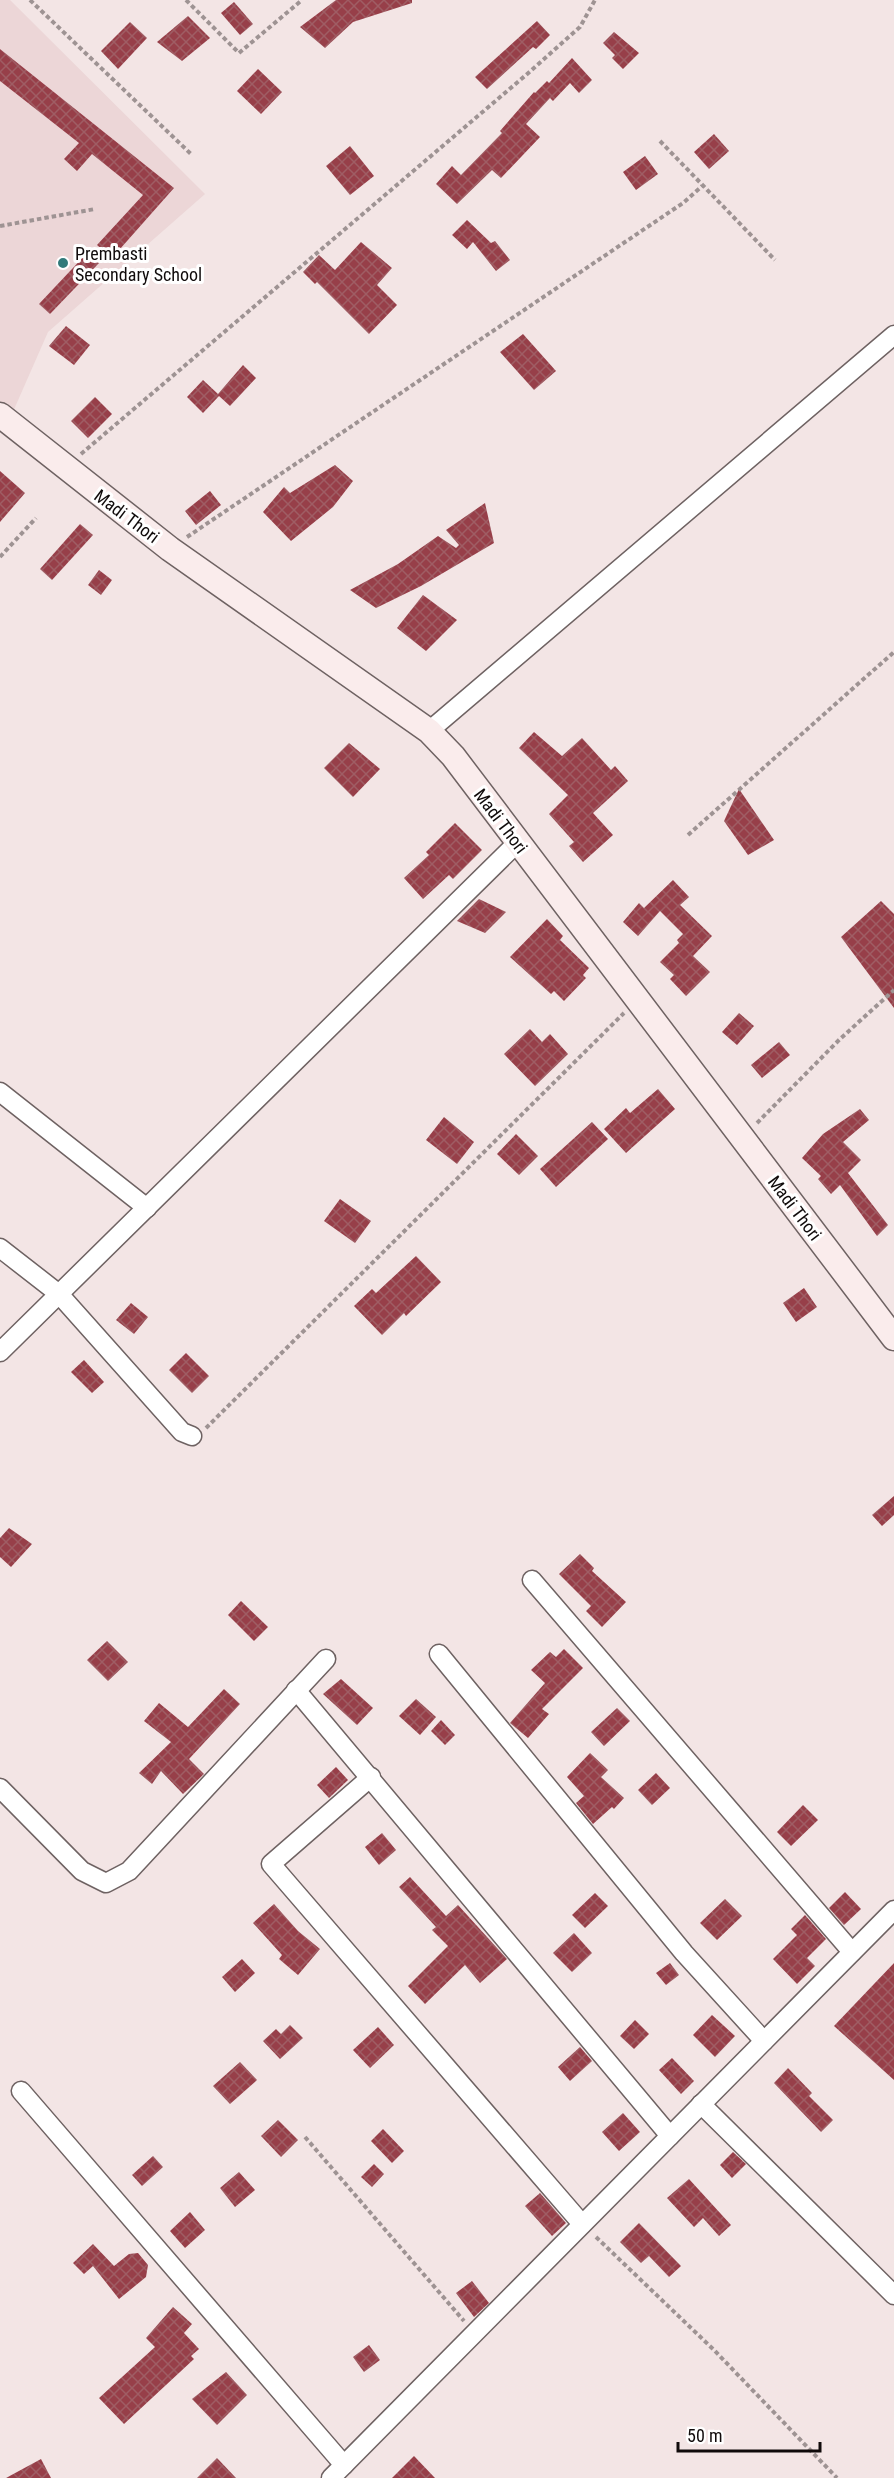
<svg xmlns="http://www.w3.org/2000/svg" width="894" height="2478" font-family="'Roboto Condensed',sans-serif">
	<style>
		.built { fill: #ecd6d7 }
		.building { fill: url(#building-cross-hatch) }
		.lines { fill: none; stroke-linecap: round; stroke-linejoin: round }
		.minor-casing { stroke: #6e6262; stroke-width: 21 }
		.secondary-casing { stroke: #6e6262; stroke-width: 27 }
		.path { stroke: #9e9393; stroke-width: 4; stroke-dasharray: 4.5 3; stroke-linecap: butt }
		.minor { stroke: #fff; stroke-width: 18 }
		.secondary { stroke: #faecec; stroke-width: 24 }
		.poi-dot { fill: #317a7a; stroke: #fff; stroke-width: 2 }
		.labels { text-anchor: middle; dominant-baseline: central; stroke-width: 6; stroke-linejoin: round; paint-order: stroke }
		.poi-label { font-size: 18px; fill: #100b0b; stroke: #fff; text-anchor: start }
		.street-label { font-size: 18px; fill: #100b0b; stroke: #fff }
	</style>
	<defs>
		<pattern id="building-cross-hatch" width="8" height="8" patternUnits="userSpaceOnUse" patternTransform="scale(1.5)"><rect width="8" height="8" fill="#973f49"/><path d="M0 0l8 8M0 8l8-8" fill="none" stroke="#9f5d64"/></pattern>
	</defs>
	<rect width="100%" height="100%" fill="#f3e5e5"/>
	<!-- built -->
	<path class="built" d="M 0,0 L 10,0 L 205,194 L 48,332 L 12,414 L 0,403 Z"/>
	<!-- building -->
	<g class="building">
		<path d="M 336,0 L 412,0 L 412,3 L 353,22 L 325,48 L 300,27 Z"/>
		<path d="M 234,2 L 253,24 L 240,35 L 221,13 Z"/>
		<path d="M 188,16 L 210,38 L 182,61 L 157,42 Z"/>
		<path d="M 537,21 L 550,35 L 536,49 L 533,47 L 487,89 L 475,77 Z"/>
		<path d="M 130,22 L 147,38 L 118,69 L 101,51 Z"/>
		<path d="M 614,32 L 639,53 L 623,69 L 612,58 L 615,55 L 603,43 Z"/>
		<path d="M 0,49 L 174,188 L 112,258 L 97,245 L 143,195 L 92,154 L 77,171 L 64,159 L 79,143 L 0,81 Z"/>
		<path d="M 572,58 L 592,80 L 579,93 L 570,83 L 553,101 L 550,98 L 526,124 L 540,137 L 501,178 L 492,170 L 457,204 L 436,184 L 452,166 L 461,175 L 502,133 L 500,131 L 534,92 L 535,93 L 547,81 L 549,83 Z"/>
		<path d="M 258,69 L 282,92 L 261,114 L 237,91 Z"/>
		<path d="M 714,134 L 729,151 L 709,169 L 694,152 Z"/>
		<path d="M 350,146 L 374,176 L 350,195 L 326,166 Z"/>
		<path d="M 645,156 L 658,174 L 636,190 L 623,172 Z"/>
		<path d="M 467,220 L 491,243 L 495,241 L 510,260 L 496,271 L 473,242 L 467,249 L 452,235 Z"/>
		<path d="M 361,242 L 392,268 L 377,285 L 397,305 L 369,334 L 317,282 L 315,284 L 303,272 L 319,255 L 335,270 Z"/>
		<path d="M 88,252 L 99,263 L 50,314 L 39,304 Z"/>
		<path d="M 66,326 L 90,345 L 74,365 L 49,346 Z"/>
		<path d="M 523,334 L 556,371 L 534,390 L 500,352 Z"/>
		<path d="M 243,365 L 256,378 L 230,406 L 219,396 L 203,413 L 187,397 L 203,380 L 218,394 Z"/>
		<path d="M 95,397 L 112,414 L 88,438 L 71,421 Z"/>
		<path d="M 335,465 L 353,481 L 333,507 L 291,541 L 263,512 L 284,487 L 290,493 Z"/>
		<path d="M 0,471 L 25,493 L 0,522 Z"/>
		<path d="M 210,491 L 221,505 L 196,525 L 185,511 Z"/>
		<path d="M 485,503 L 494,543 L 421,586 L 376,608 L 350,590 L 398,564 L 438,536 L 456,548 L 459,545 L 446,530 Z"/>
		<path d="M 80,524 L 93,535 L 52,580 L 40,569 Z"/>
		<path d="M 99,570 L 112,580 L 101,595 L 88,585 Z"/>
		<path d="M 423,595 L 457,620 L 426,651 L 397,628 Z"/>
		<path d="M 534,732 L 562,756 L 582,738 L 611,770 L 615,766 L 628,781 L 593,813 L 613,835 L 583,862 L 569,846 L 574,842 L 549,814 L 568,795 L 519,748 Z"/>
		<path d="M 349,743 L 380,769 L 353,797 L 324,768 Z"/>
		<path d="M 739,789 L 774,840 L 748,855 L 724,821 Z"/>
		<path d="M 455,823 L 482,850 L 453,879 L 449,875 L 423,899 L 404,878 L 429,855 L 426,852 Z"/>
		<path d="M 673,880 L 689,897 L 680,905 L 712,936 L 693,956 L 710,972 L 686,996 L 670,979 L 674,975 L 660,962 L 679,943 L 677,940 L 683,934 L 660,911 L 638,936 L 623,922 L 639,903 L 644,908 Z"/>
		<path d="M 479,899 L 506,912 L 485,933 L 457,921 Z"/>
		<path d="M 881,901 L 894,914 L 894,1008 L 841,937 Z"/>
		<path d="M 547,919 L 563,936 L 560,940 L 589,968 L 583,975 L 586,978 L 564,1001 L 554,991 L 551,994 L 510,957 Z"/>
		<path d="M 739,1013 L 754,1026 L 737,1045 L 722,1032 Z"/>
		<path d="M 530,1029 L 542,1042 L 550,1034 L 568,1054 L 535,1086 L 504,1054 Z"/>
		<path d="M 779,1042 L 790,1055 L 762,1078 L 751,1065 Z"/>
		<path d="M 658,1089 L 675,1109 L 626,1153 L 604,1129 L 626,1108 L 630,1113 Z"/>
		<path d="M 860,1109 L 869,1120 L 843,1142 L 861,1160 L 848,1173 L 888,1225 L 877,1236 L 840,1185 L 831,1194 L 818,1179 L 821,1176 L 802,1158 L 823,1134 Z"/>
		<path d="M 444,1117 L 474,1142 L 457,1164 L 426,1140 Z"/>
		<path d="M 592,1122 L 608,1139 L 556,1187 L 540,1169 Z"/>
		<path d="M 516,1134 L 538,1156 L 519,1175 L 497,1154 Z"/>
		<path d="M 340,1199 L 371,1221 L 355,1243 L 324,1221 Z"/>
		<path d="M 416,1256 L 441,1282 L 406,1316 L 404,1313 L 382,1335 L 354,1306 L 372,1289 L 376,1293 Z"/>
		<path d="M 804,1288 L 817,1307 L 796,1322 L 783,1303 Z"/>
		<path d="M 131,1303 L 148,1317 L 134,1334 L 116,1320 Z"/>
		<path d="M 186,1353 L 209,1376 L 192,1393 L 169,1370 Z"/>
		<path d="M 84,1360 L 104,1382 L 92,1393 L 71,1372 Z"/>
		<path d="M 894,1496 L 894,1515 L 882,1526 L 872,1515 Z"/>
		<path d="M 9,1528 L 32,1544 L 11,1567 L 0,1557 L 0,1538 Z"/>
		<path d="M 580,1554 L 594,1568 L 592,1571 L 626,1602 L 602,1627 L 586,1611 L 591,1606 L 559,1574 Z"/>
		<path d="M 241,1601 L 268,1627 L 254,1641 L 228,1615 Z"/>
		<path d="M 107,1641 L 128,1662 L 108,1681 L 87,1660 Z"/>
		<path d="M 564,1649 L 583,1668 L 542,1709 L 549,1714 L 528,1738 L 510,1723 L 545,1683 L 531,1670 L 550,1652 L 556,1657 Z"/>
		<path d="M 341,1679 L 373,1708 L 357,1725 L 323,1694 Z"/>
		<path d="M 224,1689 L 240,1704 L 189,1759 L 204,1774 L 183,1794 L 161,1771 L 152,1784 L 139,1773 L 171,1742 L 144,1721 L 159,1703 L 188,1727 Z"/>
		<path d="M 416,1699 L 436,1717 L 420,1735 L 399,1716 Z"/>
		<path d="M 617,1708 L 630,1721 L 604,1746 L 591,1732 Z"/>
		<path d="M 441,1720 L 455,1735 L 445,1745 L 431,1731 Z"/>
		<path d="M 590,1753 L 608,1770 L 601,1777 L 624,1798 L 614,1809 L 612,1807 L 593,1824 L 576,1803 L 584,1796 L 567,1777 Z"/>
		<path d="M 336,1767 L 348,1780 L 329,1798 L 317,1785 Z"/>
		<path d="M 656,1773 L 670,1788 L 652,1805 L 638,1790 Z"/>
		<path d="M 803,1805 L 818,1820 L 791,1846 L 777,1832 Z"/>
		<path d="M 382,1833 L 396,1850 L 379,1865 L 365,1847 Z"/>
		<path d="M 410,1877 L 446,1916 L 458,1905 L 507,1959 L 480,1983 L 465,1965 L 425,2004 L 408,1986 L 448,1946 L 432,1930 L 436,1927 L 399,1887 Z"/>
		<path d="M 845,1892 L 861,1909 L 844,1925 L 829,1908 Z"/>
		<path d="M 595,1893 L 608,1906 L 585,1928 L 572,1915 Z"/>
		<path d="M 725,1899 L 742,1916 L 717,1940 L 700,1923 Z"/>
		<path d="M 274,1904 L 298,1931 L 320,1949 L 298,1975 L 279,1959 L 282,1955 L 253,1923 Z"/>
		<path d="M 805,1915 L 826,1939 L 807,1958 L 815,1966 L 797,1984 L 773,1959 L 797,1935 L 791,1929 Z"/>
		<path d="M 574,1933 L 592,1953 L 572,1972 L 553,1953 Z"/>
		<path d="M 242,1959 L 255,1973 L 235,1992 L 222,1977 Z"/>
		<path d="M 670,1963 L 679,1975 L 666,1985 L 656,1973 Z"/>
		<path d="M 894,1963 L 894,2080 L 834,2026 Z"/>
		<path d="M 712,2015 L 735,2036 L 715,2057 L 693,2035 Z"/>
		<path d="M 635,2020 L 649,2034 L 634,2049 L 620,2036 Z"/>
		<path d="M 290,2025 L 303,2038 L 280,2059 L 263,2041 L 276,2029 L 281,2034 Z"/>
		<path d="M 378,2027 L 394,2045 L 370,2068 L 353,2050 Z"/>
		<path d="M 580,2047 L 592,2061 L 570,2081 L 558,2067 Z"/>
		<path d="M 672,2058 L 694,2081 L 681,2094 L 659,2070 Z"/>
		<path d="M 240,2062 L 257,2080 L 230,2104 L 213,2086 Z"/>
		<path d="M 788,2068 L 812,2093 L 809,2096 L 833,2120 L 821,2132 L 774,2083 Z"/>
		<path d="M 623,2113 L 640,2132 L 619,2151 L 602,2132 Z"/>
		<path d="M 278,2120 L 298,2140 L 281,2157 L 261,2136 Z"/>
		<path d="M 383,2129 L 404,2151 L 392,2163 L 371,2141 Z"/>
		<path d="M 733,2152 L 746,2164 L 732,2178 L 720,2165 Z"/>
		<path d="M 153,2156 L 163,2167 L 142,2186 L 132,2175 Z"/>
		<path d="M 374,2164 L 384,2174 L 372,2187 L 361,2177 Z"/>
		<path d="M 239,2172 L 255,2190 L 235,2207 L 220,2188 Z"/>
		<path d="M 689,2179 L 731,2225 L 719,2236 L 703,2218 L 694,2227 L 667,2198 Z"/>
		<path d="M 540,2193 L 566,2223 L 552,2236 L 525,2206 Z"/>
		<path d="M 190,2212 L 205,2230 L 185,2248 L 170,2231 Z"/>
		<path d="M 639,2223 L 681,2266 L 669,2277 L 649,2256 L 641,2263 L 620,2242 Z"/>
		<path d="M 93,2244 L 114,2266 L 129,2254 L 138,2253 L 148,2265 L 146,2277 L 119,2299 L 93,2266 L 84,2274 L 73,2263 Z"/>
		<path d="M 472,2281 L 489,2303 L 474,2317 L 456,2293 Z"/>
		<path d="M 173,2307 L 192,2324 L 184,2333 L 199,2349 L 191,2356 L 194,2359 L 124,2424 L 99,2398 L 155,2347 L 146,2338 Z"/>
		<path d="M 369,2345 L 380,2360 L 364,2372 L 353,2357 Z"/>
		<path d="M 226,2372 L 247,2395 L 217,2425 L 192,2399 Z"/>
		<path d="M 414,2456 L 435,2478 L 392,2478 Z"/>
		<path d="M 217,2458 L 236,2478 L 197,2478 Z"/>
		<path d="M 41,2459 L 51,2478 L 6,2478 Z"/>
	</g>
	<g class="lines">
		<!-- minor casing -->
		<g class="minor-casing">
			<g id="minor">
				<path d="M 429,731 L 894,335"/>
				<path d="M 0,1092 L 147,1208"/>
				<path d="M 0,1248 L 59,1294 L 182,1432 L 192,1436"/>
				<path d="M 0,1352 L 517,843"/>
				<path d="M 532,1580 L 852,1952"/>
				<path d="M 439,1654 L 684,1953 L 764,2041"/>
				<path d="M 296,1690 L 670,2136"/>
				<path d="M 371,1777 L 271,1864 L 582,2224"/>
				<path d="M 0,1788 L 82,1871 L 106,1883 L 129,1871 L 326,1659"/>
				<path d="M 21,2091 L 344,2465"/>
				<path d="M 701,2104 L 894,2295"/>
				<path d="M 331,2478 L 894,1910"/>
			</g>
		</g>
		<!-- secondary casing -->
		<g class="secondary-casing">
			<path id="secondary" d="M 0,415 L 170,549 L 429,731 L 453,756 L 894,1338"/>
		</g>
		<!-- path -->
		<g class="path">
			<path d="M 30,0 L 192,155"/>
			<path d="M 186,0 L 239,53 L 302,0"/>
			<path d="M 660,141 L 775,260"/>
			<path d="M 0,226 L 95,209"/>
			<path d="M 81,454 L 526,75 L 580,27 L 595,0"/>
			<path d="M 187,537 L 683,203 L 702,186"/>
			<path d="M 0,557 L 36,518"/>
			<path d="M 688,835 L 894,652"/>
			<path d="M 757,1123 L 840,1039 L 894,990"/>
			<path d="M 206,1428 L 624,1013"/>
			<path d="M 305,2137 L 464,2321"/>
			<path d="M 596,2237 L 714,2350 L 837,2478"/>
		</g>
		<!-- minor -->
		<use href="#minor" class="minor"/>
		<!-- secondary -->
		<use href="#secondary" class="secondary"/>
	</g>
	<!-- markers -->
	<circle class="poi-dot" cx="63" cy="263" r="6"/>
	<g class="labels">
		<!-- poi labels -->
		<g class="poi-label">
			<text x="75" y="253">Prembasti<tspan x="75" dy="21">Secondary School</tspan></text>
		</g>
		<!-- street labels -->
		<g class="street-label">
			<text transform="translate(127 516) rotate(37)">Madi Thori</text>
			<text transform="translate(501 821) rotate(53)">Madi Thori</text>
			<text transform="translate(795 1208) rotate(53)">Madi Thori</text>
		</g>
	</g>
	<!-- scale -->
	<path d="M678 2442v9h142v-9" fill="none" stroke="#100b0b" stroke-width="3"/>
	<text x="687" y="2442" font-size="18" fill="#100b0b" stroke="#ffffff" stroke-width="4.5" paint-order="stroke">50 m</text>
</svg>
